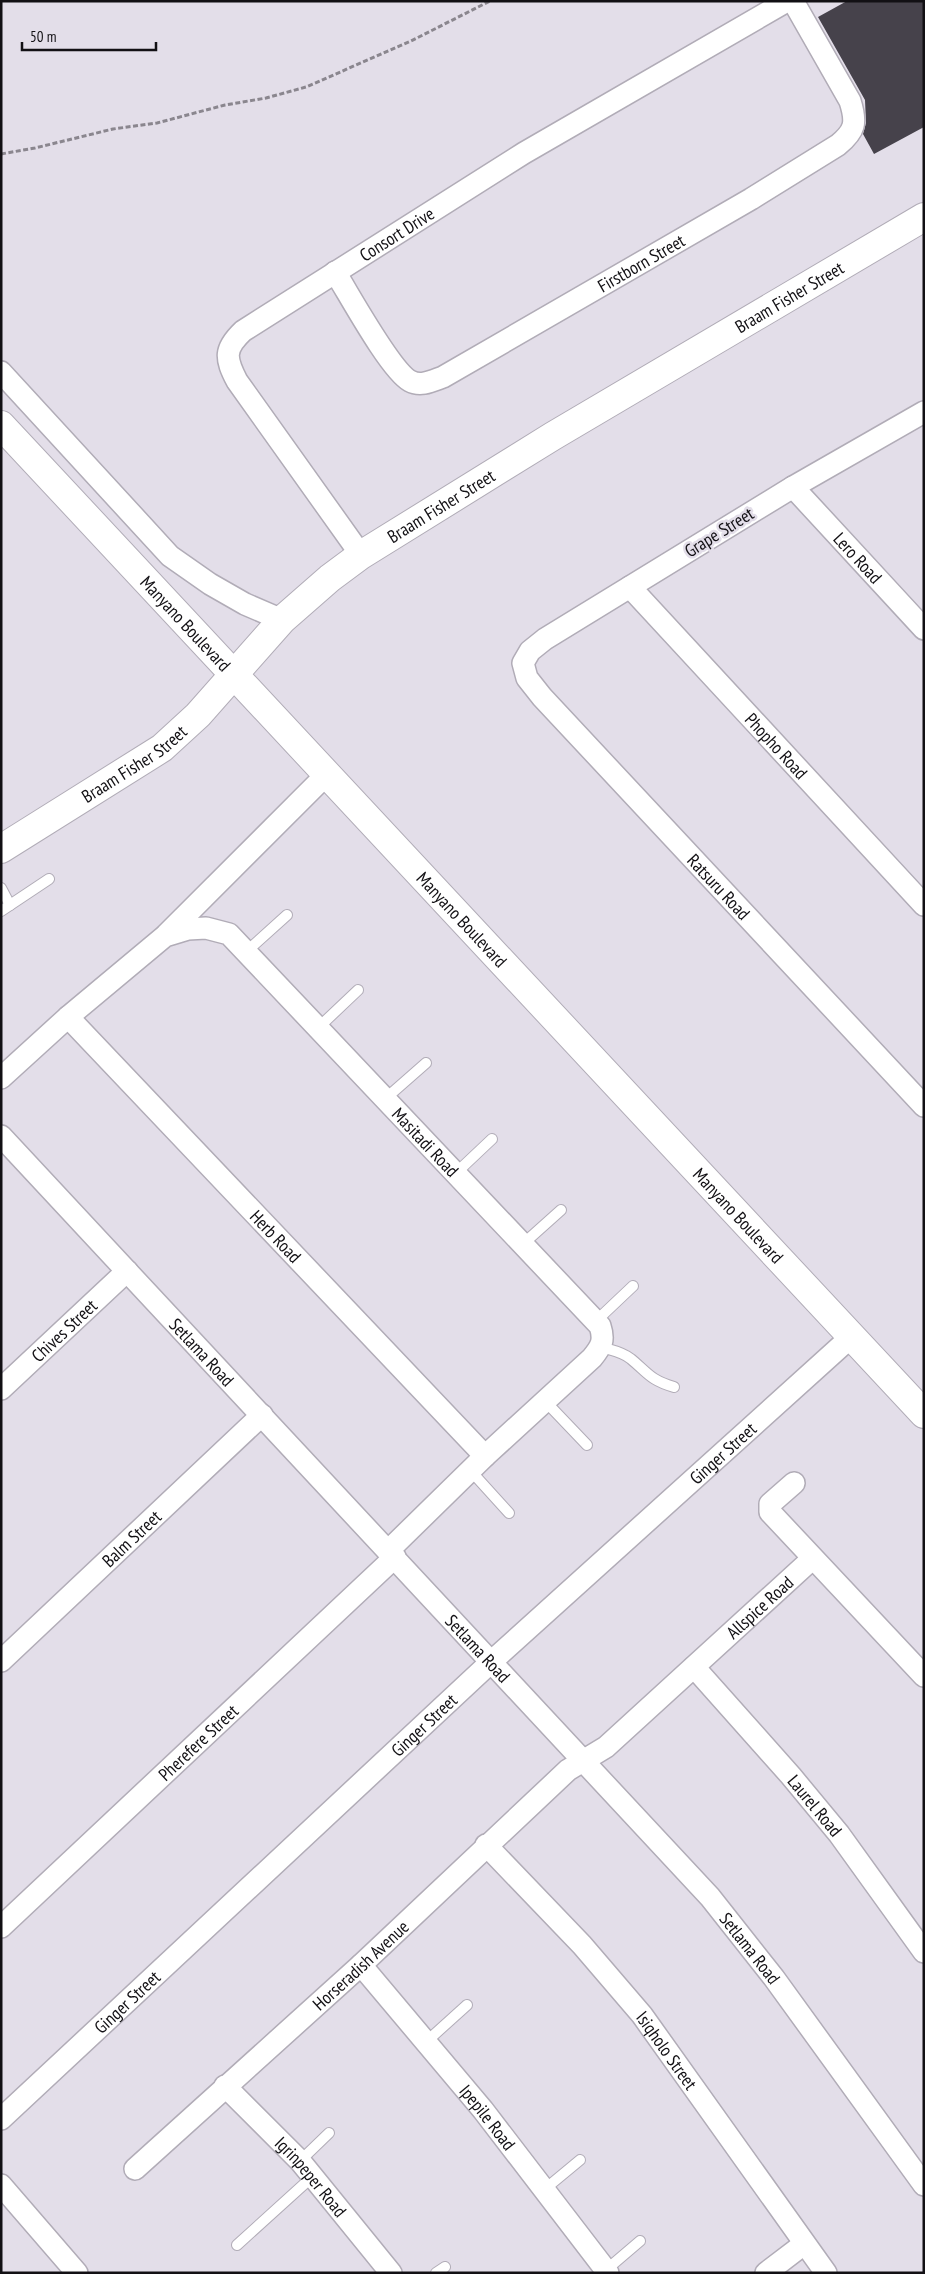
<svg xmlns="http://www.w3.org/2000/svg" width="925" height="2274" font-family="'PT Sans Narrow',sans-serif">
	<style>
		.building { fill: #46424b }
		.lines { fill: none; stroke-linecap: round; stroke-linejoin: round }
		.lane-casing { stroke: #b1acb7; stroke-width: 12 }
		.street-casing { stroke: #b1acb7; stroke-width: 24 }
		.secondary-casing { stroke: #b1acb7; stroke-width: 30 }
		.path { stroke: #8a868e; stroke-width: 3; stroke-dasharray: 5 2.5; stroke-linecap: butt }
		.lane { stroke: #fff; stroke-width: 10 }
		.street { stroke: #fff; stroke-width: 21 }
		.secondary { stroke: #fff; stroke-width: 28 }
		.labels { text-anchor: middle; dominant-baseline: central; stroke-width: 5; stroke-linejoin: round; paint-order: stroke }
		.street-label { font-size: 18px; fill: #121014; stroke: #e3dee9 }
	</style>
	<rect width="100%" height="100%" fill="#e3dee9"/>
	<!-- building -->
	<path class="building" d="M 847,1 L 924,1 L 924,127 L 874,154 L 863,134 L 866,123 L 865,100 L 818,17 Z"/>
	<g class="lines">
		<!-- lane casing -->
		<g class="lane-casing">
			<g id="lane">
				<path d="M 1,888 L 10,905 L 49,879"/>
				<path d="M 1,911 L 10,905"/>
				<path d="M 246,952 L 287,915"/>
				<path d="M 318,1028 L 358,990"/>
				<path d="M 385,1099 L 426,1063"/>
				<path d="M 456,1173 L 492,1139"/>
				<path d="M 523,1244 L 561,1210"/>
				<path d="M 596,1321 L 633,1286"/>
				<path d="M 601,1347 C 611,1350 623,1352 631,1359 C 648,1373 650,1380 674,1387"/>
				<path d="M 545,1401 L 587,1445"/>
				<path d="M 470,1470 L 509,1513"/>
				<path d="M 426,2042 L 467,2005"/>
				<path d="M 300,2161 L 329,2133"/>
				<path d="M 545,2189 L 580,2160"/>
				<path d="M 237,2245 L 312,2177"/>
				<path d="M 606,2270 L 640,2241"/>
				<path d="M 436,2273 L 445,2267"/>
			</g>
		</g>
		<!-- street casing -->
		<g class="street-casing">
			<g id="street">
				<path id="s1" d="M 335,272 C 349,294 390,370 410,381 C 421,387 432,381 443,377 L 751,199 L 838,145 C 855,131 857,123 850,101 L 793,1"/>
				<path d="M 1,372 L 170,556 L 210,584 L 245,604 L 282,620"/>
				<path id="s2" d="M 924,412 L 793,487 L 545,639 L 530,651 L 523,663 L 527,678 L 542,697 L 924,1106"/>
				<path id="s3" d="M 793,487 L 924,629"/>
				<path id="s4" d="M 361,555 L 237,381 C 225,358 224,349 243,331 L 524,153 L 787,1"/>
				<path id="s5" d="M 630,587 L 924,905"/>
				<path d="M 167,934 L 326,775"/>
				<path id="s6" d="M 68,1017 L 485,1456"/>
				<path id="s7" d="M 1,1078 L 68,1017 L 165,936 L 188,929 L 206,928 L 229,934 L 600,1326 C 605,1341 601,1347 592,1358 L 485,1456 L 389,1550"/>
				<path id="s8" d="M 1,1136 L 710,1897 L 774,1978 L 924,2185"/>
				<path id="s9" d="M 1,1389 L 127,1271"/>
				<path d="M 794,1483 L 770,1504 L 770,1512 L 924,1676"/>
				<path id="s10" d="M 1,1661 L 262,1415"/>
				<path id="s11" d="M 694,1667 L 791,1776 L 839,1834 L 924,1952"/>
				<path id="s12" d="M 486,1845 L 582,1945 L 642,2015 L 826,2273"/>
				<path id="s13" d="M 1,1927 L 395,1557"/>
				<path id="s14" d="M 361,1965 L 483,2110 L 608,2273"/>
				<path id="s15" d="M 225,2086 L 300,2161 L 391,2273"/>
				<path id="s16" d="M 1,2119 L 491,1662 L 851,1337"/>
				<path id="s17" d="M 135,2169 L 361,1965 L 568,1770 L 606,1747 L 812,1559"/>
				<path d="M 1,2185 L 77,2273"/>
				<path d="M 766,2273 L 804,2244"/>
			</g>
		</g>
		<!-- secondary casing -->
		<g class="secondary-casing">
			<g id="secondary">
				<path id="s18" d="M 1,425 L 924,1414"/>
				<path id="s19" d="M 1,849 L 162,748 L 198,715 L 282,620 L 330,578 L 361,555 L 553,436 L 924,217"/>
			</g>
		</g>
		<!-- path -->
		<path class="path" d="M 1,154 L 35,148 L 113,129 L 157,123 L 225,105 L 266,98 L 306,87 L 411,41 L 490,1"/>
		<!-- lane -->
		<use href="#lane" class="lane"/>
		<!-- street -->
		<use href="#street" class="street"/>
		<!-- secondary -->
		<use href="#secondary" class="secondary"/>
	</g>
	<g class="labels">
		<!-- street labels -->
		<g class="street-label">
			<text stroke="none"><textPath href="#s4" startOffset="452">Consort Drive</textPath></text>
			<text stroke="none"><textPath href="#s1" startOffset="396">Firstborn Street</textPath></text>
			<text stroke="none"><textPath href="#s19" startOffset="968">Braam Fisher Street</textPath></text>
			<text stroke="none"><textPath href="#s19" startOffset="562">Braam Fisher Street</textPath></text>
			<text transform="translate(719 532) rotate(-32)">Grape Street</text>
			<text stroke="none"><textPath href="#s3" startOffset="96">Lero Road</textPath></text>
			<text stroke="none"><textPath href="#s18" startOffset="271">Manyano Boulevard</textPath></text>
			<text stroke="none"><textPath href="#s5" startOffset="216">Phopho Road</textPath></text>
			<text stroke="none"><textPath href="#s19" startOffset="158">Braam Fisher Street</textPath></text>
			<text stroke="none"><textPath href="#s2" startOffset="774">Ratsuru Road</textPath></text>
			<text stroke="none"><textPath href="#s18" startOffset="676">Manyano Boulevard</textPath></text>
			<text stroke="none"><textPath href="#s7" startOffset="569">Masitadi Road</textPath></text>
			<text stroke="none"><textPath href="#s18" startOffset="1081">Manyano Boulevard</textPath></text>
			<text stroke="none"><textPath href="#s6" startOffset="302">Herb Road</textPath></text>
			<text stroke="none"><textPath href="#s9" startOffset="86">Chives Street</textPath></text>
			<text stroke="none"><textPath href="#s8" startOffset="295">Setlama Road</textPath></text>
			<text stroke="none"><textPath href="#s16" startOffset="982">Ginger Street</textPath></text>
			<text stroke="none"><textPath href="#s10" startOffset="179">Balm Street</textPath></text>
			<text stroke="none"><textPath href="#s17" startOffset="841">Allspice Road</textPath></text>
			<text stroke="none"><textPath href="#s8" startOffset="700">Setlama Road</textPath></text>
			<text stroke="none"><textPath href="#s16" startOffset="578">Ginger Street</textPath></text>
			<text stroke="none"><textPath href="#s13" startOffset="270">Pherefere Street</textPath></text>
			<text stroke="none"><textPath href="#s11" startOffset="184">Laurel Road</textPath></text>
			<text stroke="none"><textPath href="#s8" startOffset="1105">Setlama Road</textPath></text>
			<text stroke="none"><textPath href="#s17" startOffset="304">Horseradish Avenue</textPath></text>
			<text stroke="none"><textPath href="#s16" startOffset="172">Ginger Street</textPath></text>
			<text stroke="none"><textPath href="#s12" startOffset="274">Isiqholo Street</textPath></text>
			<text stroke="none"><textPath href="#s14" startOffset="198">Ipepile Road</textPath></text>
			<text stroke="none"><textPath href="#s15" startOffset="125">Igrinpeper Road</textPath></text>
		</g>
	</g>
	<!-- border -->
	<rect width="925" height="2274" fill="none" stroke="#121014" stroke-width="5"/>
	<!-- scale -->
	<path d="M22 42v8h134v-8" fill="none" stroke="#121014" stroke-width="2.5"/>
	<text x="30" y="42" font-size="15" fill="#121014" stroke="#e3dee9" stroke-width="4" paint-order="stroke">50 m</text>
</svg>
